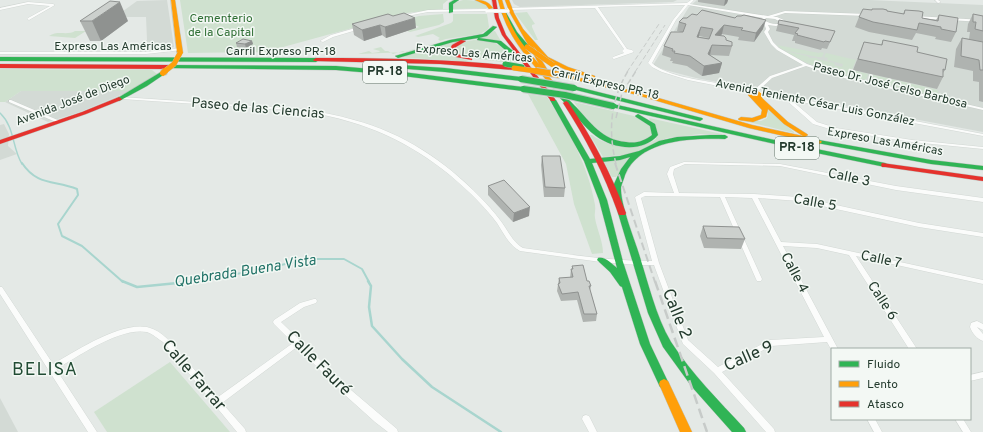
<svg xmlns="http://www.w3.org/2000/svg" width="983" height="432" font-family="Overpass,sans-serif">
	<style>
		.built { fill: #d3dad5 }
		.green { fill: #cfe1cf }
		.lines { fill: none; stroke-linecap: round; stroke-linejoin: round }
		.stream-far2 { stroke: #a8d5ce; stroke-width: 1.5 }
		.stream-far1 { stroke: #a8d5ce; stroke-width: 2 }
		.stream { stroke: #a8d5ce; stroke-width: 2.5 }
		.street-casing { stroke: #c1c6c3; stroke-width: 0.5 }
		.fast-casing { stroke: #c0c7c3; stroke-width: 1 }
		.slow-casing { stroke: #c0c7c3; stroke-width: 1 }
		.jam-casing { stroke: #c0c7c3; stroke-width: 1 }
		.street { fill: #fbfcfb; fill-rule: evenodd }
		.fast { fill: #30b455; fill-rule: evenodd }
		.slow { fill: #ff9f0a; fill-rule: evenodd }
		.jam { fill: #e5322d; fill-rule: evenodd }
		.rail-far3 { stroke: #c7cbc9; stroke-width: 1; stroke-dasharray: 5 2.5; stroke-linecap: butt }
		.rail-far2 { stroke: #c7cbc9; stroke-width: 1.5; stroke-dasharray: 6 3; stroke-linecap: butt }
		.rail-far1 { stroke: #c7cbc9; stroke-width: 2; stroke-dasharray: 8 4; stroke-linecap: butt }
		.rail { stroke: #c7cbc9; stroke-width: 2.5; stroke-dasharray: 10 5; stroke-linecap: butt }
		.street-bridge-casing { stroke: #c1c6c3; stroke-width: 4; stroke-linecap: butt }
		.fast-bridge-far1-casing { stroke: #c0c7c3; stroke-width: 5.5; stroke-linecap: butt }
		.fast-bridge-casing { stroke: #c0c7c3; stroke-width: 8; stroke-linecap: butt }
		.slow-bridge-far1-casing { stroke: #c0c7c3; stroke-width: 5.5; stroke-linecap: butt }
		.slow-bridge-casing { stroke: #c0c7c3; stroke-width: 8; stroke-linecap: butt }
		.street-bridge { stroke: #fbfcfb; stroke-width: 3.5 }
		.fast-bridge-far1 { stroke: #30b455; stroke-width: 5 }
		.fast-bridge { stroke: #30b455; stroke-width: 6 }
		.slow-bridge-far1 { stroke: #ff9f0a; stroke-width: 5 }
		.slow-bridge { stroke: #ff9f0a; stroke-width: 6 }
		.wall { fill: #afb3b0; fill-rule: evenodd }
		.shaded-wall { fill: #8f9290 }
		.building { fill: #ccd0cd; stroke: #8f9290; fill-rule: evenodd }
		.labels { text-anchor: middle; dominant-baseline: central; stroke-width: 3; stroke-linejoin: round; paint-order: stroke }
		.far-park-label { font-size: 12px; fill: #306f35; stroke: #f3f8f4 }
		.far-street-label { font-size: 12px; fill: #243b2e; stroke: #f3f8f4 }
		.shield { fill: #f3f8f4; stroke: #627469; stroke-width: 1 }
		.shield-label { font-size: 13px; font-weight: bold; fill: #243b2e }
		.street-label { font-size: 14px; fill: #243b2e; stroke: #f3f8f4 }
		.water-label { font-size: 15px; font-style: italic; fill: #227368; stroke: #f3f8f4 }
		.near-street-label { font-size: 17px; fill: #243b2e; stroke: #f3f8f4 }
		.near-neighbourhood-label { font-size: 18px; letter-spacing: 1px; fill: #214c34; stroke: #f3f8f4 }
	</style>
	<rect width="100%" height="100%" fill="#e4e9e6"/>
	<!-- built -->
	<g class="built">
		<path d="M 167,0 L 174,47 L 167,50 L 132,52 L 147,40 L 146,17 L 115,17 L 137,1 Z"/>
		<path d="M 512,0 L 677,0 L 673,2 L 520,7 L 514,4 Z"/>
		<path d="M 697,0 L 869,0 L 983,5 L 983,132 L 696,78 L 665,70 L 653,65 L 689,7 Z"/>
		<path d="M 21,91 L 130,91 L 80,112 L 48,122 L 5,102 Z"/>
		<path d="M 4,124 L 9,134 L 8,146 L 17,154 L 0,160 L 0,125 Z"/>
		<path d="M 0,398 L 18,432 L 0,432 Z"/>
	</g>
	<!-- green -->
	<g class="green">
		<path d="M 180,0 L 448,0 L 443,4 L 443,9 L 407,13 L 265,52 L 188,53 Z"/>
		<path d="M 463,0 C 472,0 483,0 488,8 L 452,9 L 453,3 Z"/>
		<path d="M 527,12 L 535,24 L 532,25 L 532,27 L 538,40 L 535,40 L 515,13 Z"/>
		<path d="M 443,14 L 444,22 L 439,25 L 410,32 L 407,31 L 419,27 L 405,20 L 419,16 Z"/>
		<path d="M 453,14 L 487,14 L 489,27 L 487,30 L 480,34 L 446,39 L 407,52 L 358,54 L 369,51 L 372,53 L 379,52 L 380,51 L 373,49 L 381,47 L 385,51 L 388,51 L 393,54 L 403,51 L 405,52 L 440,41 L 438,39 L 440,38 L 433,34 L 418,37 L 415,36 L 451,23 L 453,21 Z"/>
		<path d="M 75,31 L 86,31 L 75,38 L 49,36 C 58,30 67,36 75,31 Z"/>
		<path d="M 494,31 L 495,31 L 502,43 C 484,39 470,36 453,45 L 456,57 L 472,62 L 397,57 L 412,54 L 452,41 L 486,36 Z"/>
		<path d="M 474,40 C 497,40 504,47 518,64 L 471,58 L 457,53 L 455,49 C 459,42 467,41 474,40 Z"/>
		<path d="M 777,45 L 819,53 L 820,52 L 824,53 L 822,57 L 818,57 L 783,50 Z"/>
		<path d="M 785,51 L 807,56 L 810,58 L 817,58 L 817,59 L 835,63 L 834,65 L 842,67 L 843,64 L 827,60 L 828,58 L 824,57 L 826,53 L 856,60 L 852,70 L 868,74 L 866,80 C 838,74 809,67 785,51 Z"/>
		<path d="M 0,69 L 152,70 L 157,74 L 130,91 L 21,91 L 5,102 L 0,102 Z"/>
		<path d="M 870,74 L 938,90 L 938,93 L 947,95 L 949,99 L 868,81 Z"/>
		<path d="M 528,94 L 547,97 C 569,131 588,165 595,205 C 596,210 594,214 595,218 C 597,230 603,241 603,253 L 592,254 L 574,204 L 566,164 Z"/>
		<path d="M 574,102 L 634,116 L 643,119 L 652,127 L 652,134 L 645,140 L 629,144 L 605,139 L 588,124 Z"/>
		<path d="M 767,109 L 794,132 L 794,133 L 745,121 L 761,121 L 767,118 L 768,114 Z"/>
		<path d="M 649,118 L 722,134 L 722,135 L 700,134 L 667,138 L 631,154 L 603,157 L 590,135 L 592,135 C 609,148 638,152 656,139 Z"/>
		<path d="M 629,158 L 616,177 L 612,177 L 604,162 Z"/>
		<path d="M 170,362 L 230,432 L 107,432 L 94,412 Z"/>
	</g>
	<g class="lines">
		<!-- stream-far2 -->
		<path class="stream-far2" d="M 0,113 C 15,127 12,148 22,164"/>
		<!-- stream-far1 -->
		<g class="stream-far1">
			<path d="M 22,163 C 37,186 55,180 77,189 L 78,195 L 58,224 L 62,236 L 82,246 L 123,282"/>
			<path d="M 188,282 L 207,280 L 310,259 L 344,259 L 362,269 L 369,282"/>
		</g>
		<!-- stream -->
		<g class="stream">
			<path d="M 122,281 L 137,287 L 198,281"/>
			<path d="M 368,281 L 371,286 L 369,307 L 372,326 L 402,359 L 432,387 L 501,432"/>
		</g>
		<!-- street casing -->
		<g class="street-casing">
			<g id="street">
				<path d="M 691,0 L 694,0 L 690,4 L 768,16 L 785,11 L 868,14 L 869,15 L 867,16 L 785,13 L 773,17 L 777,17 L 784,20 L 785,24 L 776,26 L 768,25 L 770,29 L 768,32 L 773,42 L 779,48 L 807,64 L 837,74 L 983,108 L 983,110 L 835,76 L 806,66 L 772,78 L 758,91 L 983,134 L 983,136 L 791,100 L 817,122 L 836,128 L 912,140 L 983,147 L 983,149 L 912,142 L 833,130 L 813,124 L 785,99 L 688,80 L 662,72 L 652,67 L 648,63 L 673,20 L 685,5 L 598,7 L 627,49 L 632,50 L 634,52 L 614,59 L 612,58 L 613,57 L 624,53 L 622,51 L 624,49 L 595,8 L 508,10 L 506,9 L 508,8 L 687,3 ZM 688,5 L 763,18 L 760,20 L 764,23 L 766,29 L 764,32 L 771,44 L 777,50 L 803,65 L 770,76 L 754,90 C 739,87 725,85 711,82 C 694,79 665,75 652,63 L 676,20 ZM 766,18 L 775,19 L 782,23 C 776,25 770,24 764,20 Z"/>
				<path d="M 935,0 L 938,0 L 941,2 L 938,3 Z"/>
				<path d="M 28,2 L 53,4 L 55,5 L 29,20 L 27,19 L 28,18 L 50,6 L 28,4 L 0,10 L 0,8 Z"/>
				<path d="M 486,9 L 488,10 L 487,11 L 428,12 L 402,17 L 400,16 L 428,10 Z"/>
				<path d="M 915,16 L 983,20 L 983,22 L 914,18 L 913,17 Z"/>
				<path d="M 359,27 L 361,28 L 360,29 L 333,37 L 323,42 L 320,41 L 331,35 Z"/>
				<path d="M 181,48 L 182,48 L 182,50 L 146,54 L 0,54 L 0,52 L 146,52 Z"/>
				<path d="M 121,97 L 303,109 C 320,112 337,115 354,120 C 403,133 445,161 480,197 C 487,204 494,212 500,220 C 508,230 512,242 523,248 C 566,254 609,261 652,261 L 635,197 L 644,192 L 674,193 L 667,174 L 670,167 L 684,162 L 780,164 L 896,186 L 983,198 L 983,202 L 896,190 L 780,166 L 685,164 L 674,169 L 673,174 L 679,193 L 754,194 L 799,197 L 919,223 L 983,233 L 983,237 L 919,227 L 799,201 L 758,198 L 781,242 L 817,244 L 983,280 L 983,284 L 856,256 L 917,349 L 909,349 L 849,255 L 817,248 L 783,246 L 838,349 L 832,349 L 832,351 L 827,342 L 771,346 L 722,372 L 774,429 L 775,432 L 766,432 L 714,373 L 683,344 L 654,265 L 639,265 L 601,262 L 520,251 C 509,245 504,234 497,223 C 491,215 484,207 477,200 C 442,164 399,136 351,122 C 335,117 319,114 303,111 L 122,99 L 121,99 ZM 645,196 L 720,197 L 756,279 L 757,281 L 761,281 L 762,279 L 725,197 L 752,198 L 824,337 L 770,340 L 718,367 L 688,340 L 659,263 L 641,198 Z"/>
				<path d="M 9,100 L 11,100 L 60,121 L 60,122 L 56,122 L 9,102 Z"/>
				<path d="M 0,287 L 2,287 L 53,364 C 76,351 127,317 153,329 C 167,335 176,349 186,360 C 197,372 207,385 218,397 L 293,343 L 274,324 L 273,322 L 274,320 L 300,303 L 314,299 L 316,299 L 317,301 L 316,303 L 304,307 L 281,322 L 351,390 L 397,429 L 398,432 L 388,432 L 375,422 L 345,395 L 297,347 L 222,403 L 245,429 L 246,432 L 237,432 L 163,342 C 158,339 153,334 147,332 C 120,327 79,356 56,369 L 97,432 L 88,432 L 0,294 Z"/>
				<path d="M 977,321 L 983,324 L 983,330 L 977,327 L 983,334 L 983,341 C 977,339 972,333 970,327 L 971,323 Z"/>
				<path d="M 983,372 L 983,378 L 970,381 L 970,375 Z"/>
				<path d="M 586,415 L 589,416 L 597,432 L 589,432 L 582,419 L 583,416 Z"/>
				<path d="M 867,419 L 875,419 L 882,432 L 874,432 Z"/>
				<path d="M 955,419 L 963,419 L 971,432 L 963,432 Z"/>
			</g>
		</g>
		<!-- fast casing -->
		<g class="fast-casing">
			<g id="fast">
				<path d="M 454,0 L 459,0 L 453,4 L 453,12 L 449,13 L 449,3 Z"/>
				<path d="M 500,9 L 504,9 L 517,32 L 529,46 L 529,48 L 525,48 L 513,33 L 500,10 Z"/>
				<path d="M 493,26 L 497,27 L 487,36 L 479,38 L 501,41 L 513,51 L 513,53 L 509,53 L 497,43 L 477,40 L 478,38 L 453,42 L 398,58 L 395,56 L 450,40 L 483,34 Z"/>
				<path d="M 0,57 L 316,58 L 319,60 L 316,62 L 0,61 Z"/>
				<path d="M 385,64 L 445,68 L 521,77 L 524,79 L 521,81 L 445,72 L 383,67 L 383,65 Z"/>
				<path d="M 168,65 L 336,66 L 395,71 L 523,87 L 526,89 L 523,91 L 395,75 L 336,70 L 166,68 L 165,67 Z"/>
				<path d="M 161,72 L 166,73 L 147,86 L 121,100 L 119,101 L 116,99 Z"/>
				<path d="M 574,86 L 702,118 L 703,119 L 700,121 L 572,89 L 572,87 Z"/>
				<path d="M 562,95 C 567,97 572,103 576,107 C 591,123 602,140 626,142 C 636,144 644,141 652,135 L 650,126 L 636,117 L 635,116 L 638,114 L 655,124 L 658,135 C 643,153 613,149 596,136 C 582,126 573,110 560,98 L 559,97 Z"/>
				<path d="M 553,98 L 556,100 L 590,159 L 620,156 L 639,151 L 659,141 L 677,137 L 710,135 L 725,135 L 728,137 L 725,139 C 692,138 640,139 625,175 C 624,179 622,183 621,187 C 620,202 632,233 637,248 C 647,278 655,315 671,342 C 692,374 719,401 744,428 L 746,432 L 732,432 L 692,387 L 663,347 L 648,313 L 618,213 L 614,191 L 614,184 L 621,169 L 630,157 L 620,160 L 592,163 L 607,200 L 623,262 L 650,344 L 669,384 L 668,387 L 664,389 L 660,387 L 640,344 L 622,287 L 620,286 L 610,272 L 597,260 L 598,258 C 605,256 612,264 617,268 L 599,200 L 584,161 L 550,100 Z"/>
				<path d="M 613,104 L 797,145 L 885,163 L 889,165 L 885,167 L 797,149 L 611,107 L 610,106 Z"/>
				<path d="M 819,140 L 931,160 L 983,166 L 983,170 L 931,164 L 817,143 L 816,142 Z"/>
			</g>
		</g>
		<!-- slow casing -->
		<g class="slow-casing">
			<g id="slow">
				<path d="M 171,0 L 175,0 L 183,53 L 180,55 L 177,53 Z"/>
				<path d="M 475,0 C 483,0 488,1 493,8 L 489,9 L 486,5 Z"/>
				<path d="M 498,0 L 502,0 C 509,27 521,44 539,64 L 510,13 L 505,0 L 509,0 L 514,13 L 523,29 L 548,57 L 568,67 L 595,76 L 595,78 L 591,78 L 564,69 L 544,59 L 533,46 L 547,69 L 544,71 L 558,87 L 553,88 C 528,58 508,40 498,0 Z"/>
				<path d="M 561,73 L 641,93 L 752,125 L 803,136 L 784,124 L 768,109 L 766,117 L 753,122 L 739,120 L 738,119 L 741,117 L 752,118 L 761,115 L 762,110 L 748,95 L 749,92 L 757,90 L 762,94 L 762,98 L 788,122 L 807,134 L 808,135 L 805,137 L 821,141 L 822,142 L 819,144 L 749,128 L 637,95 L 559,76 L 559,74 Z"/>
				<path d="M 664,379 L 668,381 L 692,432 L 680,432 L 659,384 L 660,381 Z"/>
			</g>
		</g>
		<!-- jam casing -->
		<g class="jam-casing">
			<g id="jam">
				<path d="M 492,0 L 496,0 L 499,18 L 506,35 L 555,99 L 555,101 L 551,101 L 502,35 L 495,18 Z"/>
				<path d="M 461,40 L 466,41 L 456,47 L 455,51 L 460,55 L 472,58 L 472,60 L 456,57 L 449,51 L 452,45 Z"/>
				<path d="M 316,58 C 382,58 448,59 514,66 L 517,68 L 514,70 L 440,64 L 314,61 L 313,60 Z"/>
				<path d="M 0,64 L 168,65 L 171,67 L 168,69 L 0,68 Z"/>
				<path d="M 119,97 L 122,99 L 121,100 L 86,114 L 0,144 L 0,140 L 82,112 Z"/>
				<path d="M 566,101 L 568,102 C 592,137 611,173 626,213 L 625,215 L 619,215 L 618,213 C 604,174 586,138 563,103 Z"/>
				<path d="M 882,163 L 983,177 L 983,181 L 885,167 L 882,167 L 881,165 Z"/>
			</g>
		</g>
		<!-- street -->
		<use href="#street" class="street"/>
		<!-- fast -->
		<use href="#fast" class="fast"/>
		<!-- slow -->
		<use href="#slow" class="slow"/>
		<!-- jam -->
		<use href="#jam" class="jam"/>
		<!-- rail-far3 -->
		<g class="rail-far3">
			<path d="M 627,72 L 659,24"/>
			<path d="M 635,72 L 665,25"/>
		</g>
		<!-- rail-far2 -->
		<g class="rail-far2">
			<path d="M 616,118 L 622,93 L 636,71"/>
			<path d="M 616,164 C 608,131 610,101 628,71"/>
		</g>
		<!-- rail-far1 -->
		<path class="rail-far1" d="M 615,163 L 655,282"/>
		<!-- rail -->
		<path class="rail" d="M 655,281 L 707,432"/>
		<!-- street-bridge casing -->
		<g class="street-bridge-casing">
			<path id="street-bridge" d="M 487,11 L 508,11"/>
		</g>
		<!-- fast-bridge-far1 casing -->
		<g class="fast-bridge-far1-casing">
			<path id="fast-bridge-far1" d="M 505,64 L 522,67"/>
		</g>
		<!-- fast-bridge casing -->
		<g class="fast-bridge-casing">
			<g id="fast-bridge">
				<path d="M 521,79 L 574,88"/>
				<path d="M 523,89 L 565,95 L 613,106"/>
			</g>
		</g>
		<!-- slow-bridge-far1 casing -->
		<g class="slow-bridge-far1-casing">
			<g id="slow-bridge-far1">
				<path d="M 527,47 L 553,65"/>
				<path d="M 514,68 L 543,72"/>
				<path d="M 164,72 L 174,64 L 180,53"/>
			</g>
		</g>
		<!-- slow-bridge casing -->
		<g class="slow-bridge-casing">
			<g id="slow-bridge">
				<path d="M 536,71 L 561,75"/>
				<path d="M 163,73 L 165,71"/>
			</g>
		</g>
		<!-- street-bridge -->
		<use href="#street-bridge" class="street-bridge"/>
		<!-- fast-bridge-far1 -->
		<use href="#fast-bridge-far1" class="fast-bridge-far1"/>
		<!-- fast-bridge -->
		<use href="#fast-bridge" class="fast-bridge"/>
		<!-- slow-bridge-far1 -->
		<use href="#slow-bridge-far1" class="slow-bridge-far1"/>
		<!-- slow-bridge -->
		<use href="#slow-bridge" class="slow-bridge"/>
	</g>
	<!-- wall -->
	<g class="wall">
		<path d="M 698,0 L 728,0 L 727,3 L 724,6 L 698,2 Z"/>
		<path d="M 872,10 L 887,11 L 903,14 L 905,10 L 922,18 L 936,20 L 939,15 L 956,32 L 951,42 L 935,39 L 936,37 L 916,33 L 912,40 L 869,32 L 855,27 L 859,17 Z"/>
		<path d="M 388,14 L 416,28 L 386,38 L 382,35 L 364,41 L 354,35 L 352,24 Z"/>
		<path d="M 973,14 L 983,16 L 983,102 L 979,101 L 979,82 L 973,81 L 973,71 L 954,67 L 956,49 L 962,38 L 969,39 L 970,32 L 967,32 L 968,24 Z"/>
		<path d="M 683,18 L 763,29 L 754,42 L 738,40 L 739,37 L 722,34 L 720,36 L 732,46 L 729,56 L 710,55 L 722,63 L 719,73 L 702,76 L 687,66 L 672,63 L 673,61 L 670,61 L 671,58 L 662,55 L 664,46 L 681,32 L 677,31 L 679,22 ZM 699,36 L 709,38 L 698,37 Z"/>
		<path d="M 779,20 L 835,31 L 827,49 L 822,48 L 821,50 L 795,43 L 795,41 L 792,41 L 794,35 L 776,31 Z"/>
		<path d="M 80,21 L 128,21 L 101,41 L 90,41 Z"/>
		<path d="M 883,40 L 917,52 L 945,70 L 943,73 L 943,77 L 937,89 L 853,70 L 864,42 L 881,45 Z"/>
		<path d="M 252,41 L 253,44 L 246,48 L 237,47 L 236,43 Z"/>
		<path d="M 542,156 L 565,188 L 564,197 L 544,197 L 541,165 Z"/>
		<path d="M 488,186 L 529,216 L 513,222 L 488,195 Z"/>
		<path d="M 703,226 L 745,239 L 741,249 L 704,248 L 700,236 Z"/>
		<path d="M 572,266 L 587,281 L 591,286 L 590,290 L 597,314 L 596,321 L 583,322 L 577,300 L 561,301 L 557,291 L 559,278 L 570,278 L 571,269 L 572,269 Z"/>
	</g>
	<!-- shaded-wall -->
	<g class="shaded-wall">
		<path d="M 725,0 L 728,0 L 727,3 L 724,6 Z"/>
		<path d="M 120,2 L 128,21 L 101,41 L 92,21 Z"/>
		<path d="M 415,18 L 416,28 L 386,38 L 385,27 Z"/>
		<path d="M 766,20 L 763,29 L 754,42 L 756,33 Z"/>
		<path d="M 380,25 L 382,35 L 364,41 L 362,30 Z"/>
		<path d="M 724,25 L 722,34 L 713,44 L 715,35 Z"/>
		<path d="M 701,27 L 699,36 L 695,46 L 697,37 Z"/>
		<path d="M 252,41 L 253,44 L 246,48 L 245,44 Z"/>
		<path d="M 712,45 L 710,55 L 706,64 L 708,54 Z"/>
		<path d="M 722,63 L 719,73 L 702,76 L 704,66 Z"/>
		<path d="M 530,207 L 529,216 L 513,222 L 514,213 Z"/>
	</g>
	<!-- building -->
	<g class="building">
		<path d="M 110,1 L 120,2 L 92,21 L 80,21 Z"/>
		<path d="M 863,9 L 872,10 L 872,9 L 883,9 L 887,10 L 887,11 L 904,14 L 905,10 L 919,11 L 923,12 L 922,18 L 938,21 L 939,15 L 958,18 L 956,32 L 941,29 L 941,27 L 919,23 L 917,30 L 873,22 L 859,17 Z"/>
		<path d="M 702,10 L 735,18 L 737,16 L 741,16 L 744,15 L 766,20 L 756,33 L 741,30 L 743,28 L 724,25 L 715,35 L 724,36 L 726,38 L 726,40 L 732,42 L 732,46 L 712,45 L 708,54 L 722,63 L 704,66 L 690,56 L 674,53 L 675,51 L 672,51 L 673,49 L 664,46 L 671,32 L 683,32 L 686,24 L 679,22 L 683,18 L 687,18 L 692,14 L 697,15 ZM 701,27 L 713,29 L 709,39 L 697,37 Z"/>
		<path d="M 404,13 L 415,18 L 385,27 L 380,25 L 362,30 L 352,24 L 388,14 L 393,16 Z"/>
		<path d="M 973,14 L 983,16 L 983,31 L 975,29 L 976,22 L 973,22 Z"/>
		<path d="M 779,20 L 835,31 L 830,42 L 825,41 L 824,42 L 797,35 L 798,34 L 795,33 L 799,28 L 778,24 Z"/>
		<path d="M 962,38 L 983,42 L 983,70 L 980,70 L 979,60 L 961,56 Z"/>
		<path d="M 243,39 L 252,41 L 245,44 L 236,43 Z"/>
		<path d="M 883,40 L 918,47 L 917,52 L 947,59 L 945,70 L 943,69 L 943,77 L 858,59 L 864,42 L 882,45 Z"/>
		<path d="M 542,156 L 560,156 L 565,188 L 545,187 Z"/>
		<path d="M 504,180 L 530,207 L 514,213 L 488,186 Z"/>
		<path d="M 703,226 L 739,227 L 745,239 L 707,238 Z"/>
		<path d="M 583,265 L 587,281 L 589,281 L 591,286 L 589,286 L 597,314 L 584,314 L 578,292 L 562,294 L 558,284 L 560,283 L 559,278 L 573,277 L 571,269 L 573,269 L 572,266 Z"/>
	</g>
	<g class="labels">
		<!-- far-park labels -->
		<g class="far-park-label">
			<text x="221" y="19">Cementerio<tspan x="221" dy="14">de la Capital</tspan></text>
		</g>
		<!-- far-street labels -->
		<g class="far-street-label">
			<text x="113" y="47">Expreso Las Américas</text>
			<text x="281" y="52">Carril Expreso PR-18</text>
			<text transform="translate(474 54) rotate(5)">Expreso Las Américas</text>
			<text transform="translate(605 84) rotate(13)">Carril Expreso PR-18</text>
			<text transform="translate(890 86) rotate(14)">Paseo Dr. José Celso Barbosa</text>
			<text transform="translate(73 101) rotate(-21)">Avenida José de Diego</text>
			<text transform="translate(815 103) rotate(11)">Avenida Teniente César Luis González</text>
			<text transform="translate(885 142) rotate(10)">Expreso Las Américas</text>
		</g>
		<!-- shield labels -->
		<g class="shield">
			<rect x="363" y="61" width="44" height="22" rx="3"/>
			<rect x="775" y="137" width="44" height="22" rx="3"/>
		</g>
		<g class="shield-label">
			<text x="385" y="72">PR-18</text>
			<text x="797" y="148">PR-18</text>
		</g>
		<!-- street labels -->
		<g class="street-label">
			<text transform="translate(258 109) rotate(5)">Paseo de las Ciencias</text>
			<text transform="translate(849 178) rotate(12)">Calle 3</text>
			<text transform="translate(815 203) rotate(10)">Calle 5</text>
			<text transform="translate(881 260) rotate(12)">Calle 7</text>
			<text transform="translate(794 273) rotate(62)">Calle 4</text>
			<text transform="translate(882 301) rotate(57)">Calle 6</text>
		</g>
		<!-- water labels -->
		<g class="water-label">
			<text transform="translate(245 272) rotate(-9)">Quebrada Buena Vista</text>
		</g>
		<!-- near-street labels -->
		<g class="near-street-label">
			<text transform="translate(676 314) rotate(68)">Calle 2</text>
			<text transform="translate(749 357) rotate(-24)">Calle 9</text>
			<text transform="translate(318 364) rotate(45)">Calle Fauré</text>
			<text transform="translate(193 376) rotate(49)">Calle Farrar</text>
		</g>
		<!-- near-neighbourhood labels -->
		<g class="near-neighbourhood-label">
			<text x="45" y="370">BELISA</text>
		</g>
	</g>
	<!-- legend -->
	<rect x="831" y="348" width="140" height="72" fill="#f3f8f4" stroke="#a0aca5"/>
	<rect x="839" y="361" width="20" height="6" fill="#30b455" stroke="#a0aca5"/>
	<text x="867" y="368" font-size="12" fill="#243b2e">Fluido</text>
	<rect x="839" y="381" width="20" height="6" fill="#ff9f0a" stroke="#a0aca5"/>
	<text x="867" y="388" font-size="12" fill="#243b2e">Lento</text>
	<rect x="839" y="401" width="20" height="6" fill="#e5322d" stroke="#a0aca5"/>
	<text x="867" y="408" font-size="12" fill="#243b2e">Atasco</text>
</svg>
